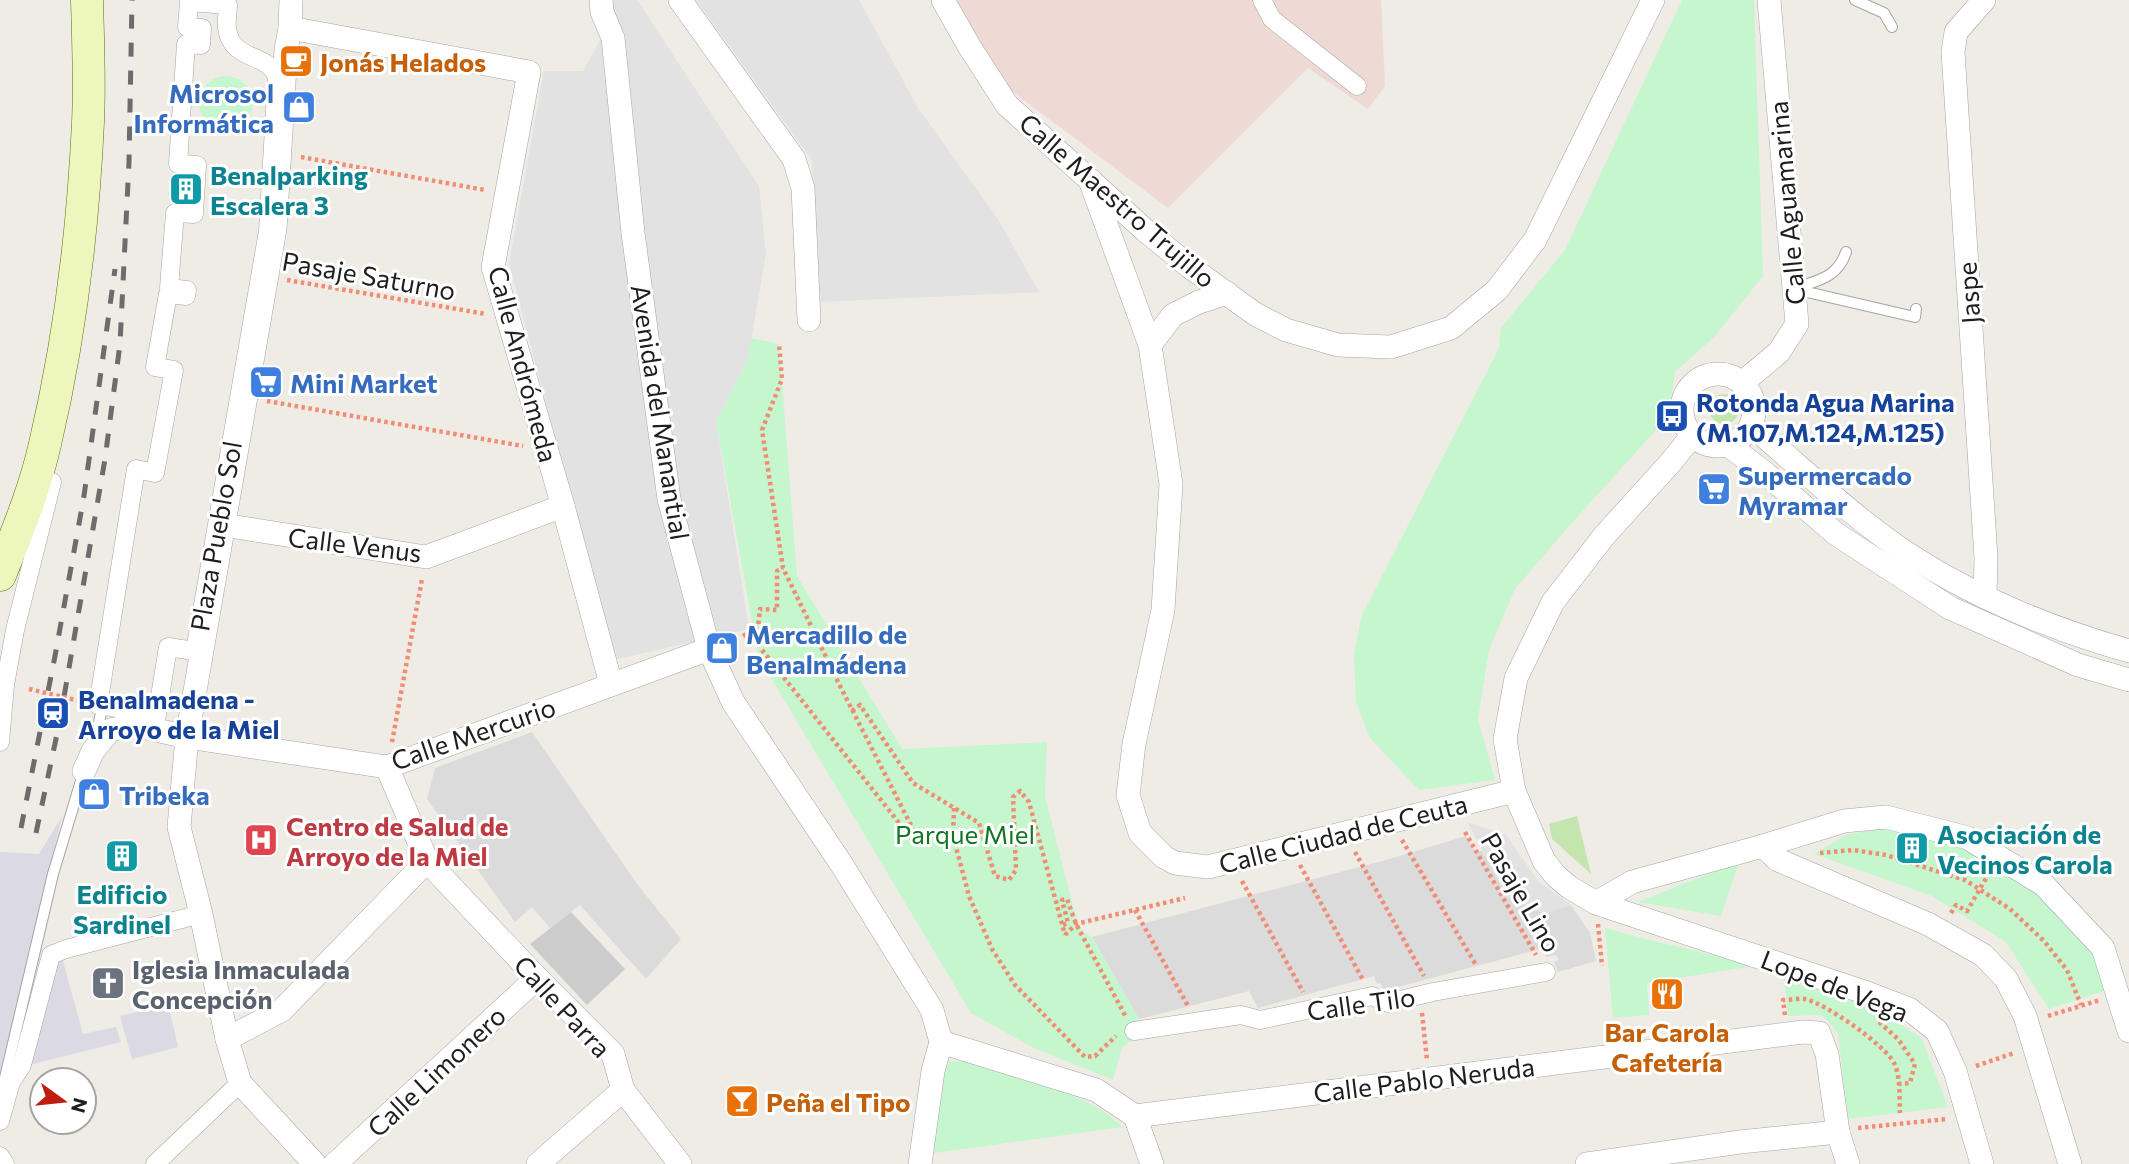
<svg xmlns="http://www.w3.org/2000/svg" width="2129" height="1164" font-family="Commissioner,sans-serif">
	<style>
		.residential { fill: #dcdbdb }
		.commercial { fill: #eed9d5 }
		.religious { fill: #ccc }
		.grass { fill: #c4e6ae }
		.park { fill: #c5f6cd }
		.parking { fill: #e2e2e2 }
		.plaza { fill: #dad9e4 }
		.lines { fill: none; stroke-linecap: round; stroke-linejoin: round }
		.service-casing { stroke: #a5a5a5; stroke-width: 12 }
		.pedestrian-casing { stroke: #a5a5a5; stroke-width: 19 }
		.minor-casing { stroke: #a5a5a5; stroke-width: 24 }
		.secondary-casing { stroke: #5b6f0c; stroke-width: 33 }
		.path { stroke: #f18d74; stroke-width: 4.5; stroke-dasharray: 3.5 3.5; stroke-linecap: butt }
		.service { stroke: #fff; stroke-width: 10 }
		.pedestrian { stroke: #fff; stroke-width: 18 }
		.minor { stroke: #fff; stroke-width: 23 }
		.secondary { stroke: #edf6bc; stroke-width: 32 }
		.rail { stroke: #6c6c6c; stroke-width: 5; stroke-dasharray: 14 14; stroke-linecap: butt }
		.path-bridge { stroke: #f18d74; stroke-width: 4.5; stroke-dasharray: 3.5 3.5; stroke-linecap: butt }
		.labels { text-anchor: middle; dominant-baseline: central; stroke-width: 6; stroke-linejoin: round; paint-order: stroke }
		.food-label { font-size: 26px; font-weight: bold; fill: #c56008; stroke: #fff; text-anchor: start }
		.shop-label { font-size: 26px; font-weight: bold; fill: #366cbe; stroke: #fff; text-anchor: start }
		.culture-label { font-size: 26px; font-weight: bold; fill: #0d838f; stroke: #fff; text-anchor: start }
		.street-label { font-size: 26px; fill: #1e1e1e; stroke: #fff }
		.transit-label { font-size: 26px; font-weight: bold; fill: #164399; stroke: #fff; text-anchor: start }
		.health-label { font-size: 26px; font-weight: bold; fill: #be3a42; stroke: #fff; text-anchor: start }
		.park-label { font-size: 26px; fill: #127624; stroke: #fff }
		.worship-label { font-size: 26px; font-weight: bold; fill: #5b616d; stroke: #fff; text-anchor: start }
	</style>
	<rect width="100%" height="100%" fill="#efece5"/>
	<!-- residential -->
	<g class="residential">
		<path d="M 532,732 L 637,884 L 681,939 L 646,979 L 580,905 L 550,928 L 532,907 L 515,922 L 427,799 L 435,768 Z"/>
		<path d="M 1466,836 L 1475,851 L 1482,851 L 1508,897 L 1544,913 L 1571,905 L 1590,933 L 1596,961 L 1558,972 L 1554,962 L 1559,960 L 1556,955 L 1546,957 L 1544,948 L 1383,991 L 1381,983 L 1377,984 L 1374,976 L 1258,1008 L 1249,991 L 1139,1019 L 1092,937 L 1386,860 Z"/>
	</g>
	<!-- commercial -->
	<path class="commercial" d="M 956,0 L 1381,0 L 1385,86 L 1368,109 L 1308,68 L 1168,208 L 997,80 Z"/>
	<!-- religious -->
	<path class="religious" d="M 571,912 L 625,969 L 587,1005 L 530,944 Z"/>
	<!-- grass -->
	<g class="grass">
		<circle cx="1724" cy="409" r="15"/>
		<path d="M 1577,816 L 1591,874 L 1552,839 L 1549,824 Z"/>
	</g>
	<!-- park -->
	<g class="park">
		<path d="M 1682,0 L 1754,0 L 1763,276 L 1715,336 L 1675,372 L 1668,417 L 1569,526 L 1515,589 L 1489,650 L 1478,719 L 1495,780 L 1419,790 L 1370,738 L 1356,702 L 1354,656 L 1361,617 L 1499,348 L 1501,328 L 1565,250 Z"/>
		<circle cx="226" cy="103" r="27"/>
		<path d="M 751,338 L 779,344 L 797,576 L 902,749 L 1047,742 L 1045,796 L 1077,922 L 1083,932 L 1092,937 L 1139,1019 L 1131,1040 L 1122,1048 L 1113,1080 L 1032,1047 L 971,1013 L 758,656 L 716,421 L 748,358 Z"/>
		<path d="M 1886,827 L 1962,846 L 2041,895 L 2093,951 L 2107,990 L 2049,1009 L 2006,942 L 1932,896 L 1814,854 L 1846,835 Z"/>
		<path d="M 1739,862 L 1721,916 L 1638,902 Z"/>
		<path d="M 1605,928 C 1654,942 1704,952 1754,966 L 1647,983 L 1649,1015 L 1613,1018 Z"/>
		<path d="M 1784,979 L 1882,1011 L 1922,1039 L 1948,1107 L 1848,1119 L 1838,1033 L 1822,1015 L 1788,1016 Z"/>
		<path d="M 949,1061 L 968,1061 L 1056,1088 L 1099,1108 L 1123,1127 L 934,1153 L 937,1104 Z"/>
	</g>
	<!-- parking -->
	<g class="parking">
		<path d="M 595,0 L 637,0 L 759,186 L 766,254 L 748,358 L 716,421 L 749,629 L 613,660 L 509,263 L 544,71 L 583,71 L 607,28 Z"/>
		<path d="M 696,0 L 859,0 L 918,108 L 998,219 L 1039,292 L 819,302 L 812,160 Z"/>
		<path d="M 1467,822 L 1506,835 L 1539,882 L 1571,905 L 1545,913 L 1508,897 Z"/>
	</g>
	<!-- plaza -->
	<g class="plaza">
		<path d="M 62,816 L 2,1072 L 0,1077 L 0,852 L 39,854 Z"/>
		<path d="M 62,958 L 83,1034 L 116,1027 L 121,1042 L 29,1065 L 43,961 Z"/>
		<path d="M 168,1004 L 178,1047 L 132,1059 L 120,1016 Z"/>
	</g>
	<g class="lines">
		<!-- service casing -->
		<g class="service-casing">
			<g id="service">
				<path d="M 1855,0 L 1884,13 L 1892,27"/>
				<path d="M 1846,252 C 1837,279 1817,280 1794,289 L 1915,317 L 1916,309"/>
				<path d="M 96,738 L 103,702"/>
				<path d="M 3,1086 L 53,874 L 84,771"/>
			</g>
		</g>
		<!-- pedestrian casing -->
		<g class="pedestrian-casing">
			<g id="pedestrian">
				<path d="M 1262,0 L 1272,19 L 1357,86"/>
				<path d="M 189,2 L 228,5 C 228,12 226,21 227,28 C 231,62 268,52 277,77 L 268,231 L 195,651 L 168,647 L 157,715 L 98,705 L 136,469 L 155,473 L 174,370 L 155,367 L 168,294 L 186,296 L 187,290 L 169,288 L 175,213 L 194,214 L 197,165 L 178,164 L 186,44 L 201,45 L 202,28 L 187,27 Z"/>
				<path d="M 0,742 L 5,685 L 15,630 L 52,482"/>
				<path d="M 1134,1031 L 1241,1015 L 1260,1020 L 1372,996 L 1388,1003 L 1433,992 L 1546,972"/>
				<path d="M 0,1121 L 11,1082 L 22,1065 L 51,955 L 66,949 L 201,914"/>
				<path d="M 0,1156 L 5,1164"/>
				<path d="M 155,1164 L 240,1083"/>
			</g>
		</g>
		<!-- minor casing -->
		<g class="minor-casing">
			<g id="minor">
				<path d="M 291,0 L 290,28 L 286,50 L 275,229 L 187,737 L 179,827 L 201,914 L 227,1039 L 240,1083 L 315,1164"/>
				<path d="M 601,0 L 602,12 L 613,38 L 633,233 L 669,499 L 709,649 L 733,702 L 842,865 L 932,1010 L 941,1042"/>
				<path d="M 680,0 L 794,159 L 803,188 L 809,320"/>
				<path d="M 943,0 L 969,46 L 1007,105 L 1146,231 L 1190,267 L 1255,314 L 1286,330 L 1338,345 L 1391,347 L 1451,328 L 1497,290 L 1535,240 L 1653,0"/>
				<path d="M 1984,0 L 1956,32 L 1953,52 L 1986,558 L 1985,597"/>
				<path d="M 290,28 L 529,72 L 493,267 L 563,506 L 611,684"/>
				<path d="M 1090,180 L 1150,345 L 1171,484 L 1163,610 L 1134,744 L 1128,795 L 1140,833 L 1164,857 L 1175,863 L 1208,867 L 1514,791"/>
				<path d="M 1150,345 L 1173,315 L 1199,302 L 1227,293"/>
				<circle cx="1718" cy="410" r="36"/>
				<path d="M 1742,383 L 1779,352 L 1797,324 L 1769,0"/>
				<path d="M 1752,426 C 1802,468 1850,515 1905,552 C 1972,596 2052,629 2129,651"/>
				<path d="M 1692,436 L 1671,462 L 1604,536 L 1553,602 L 1516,678 L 1505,739 L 1514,791 L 1544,861 L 1556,876 L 1569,887 L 1596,903 L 1867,993 L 1909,1009 L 1937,1031 L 1955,1071 L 1982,1164"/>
				<path d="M 1728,445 L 1765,473 L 1836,534 L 1950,608 L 2078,665 L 2129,680"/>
				<path d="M 223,525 L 426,557 L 563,506"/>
				<path d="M 84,771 L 93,751 L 110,730 L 134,725 L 187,737 L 387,767 L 709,649"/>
				<path d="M 1763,846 L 1778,860 L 1928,924 L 1983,955 L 2006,979 L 2025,1016 L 2070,1164"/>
				<path d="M 427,861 L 537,978 L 613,1054 L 623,1090 L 680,1164"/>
				<path d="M 1596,903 L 1632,882 L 1763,846 L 1844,821 L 1886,817 L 1968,838 L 2044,885 L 2103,948 L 2129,1031"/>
				<path d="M 227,1039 L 282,1010 L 427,861 L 387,767"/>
				<path d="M 941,1042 L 1096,1090 L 1135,1116 L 1803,1032 L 1819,1033 L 1827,1054 L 1838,1132 L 1848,1164"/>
				<path d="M 1135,1116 L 1152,1164"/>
				<path d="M 335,1164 L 537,978"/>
				<path d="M 538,1164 L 623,1090"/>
				<path d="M 920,1164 L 933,1071 L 941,1042"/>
				<path d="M 1587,1164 L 1740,1142 L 1838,1132"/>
			</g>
		</g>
		<!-- secondary casing -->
		<g class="secondary-casing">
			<path id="secondary" d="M 0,575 C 17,532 35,489 45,444 C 70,338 83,231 88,122 C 90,82 88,40 87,0"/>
		</g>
		<!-- path -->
		<g class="path">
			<path d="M 301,157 L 485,190"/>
			<path d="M 287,280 L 486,314"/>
			<path d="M 267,401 L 523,446"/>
			<path d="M 743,636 L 758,628 L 760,609 L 777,610 L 777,571 L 783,568"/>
			<path d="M 762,650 L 911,838 L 917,837 L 841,688 L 783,568 L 762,430 L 782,379 L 779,344"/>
			<path d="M 852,711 L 860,705 L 913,783 L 979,823 L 995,876 L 1009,880 L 1016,870 L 1013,797 L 1020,791 L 1029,802 L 1065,935"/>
			<path d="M 392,742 L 422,579"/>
			<path d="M 954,808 L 953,836 L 969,896 L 992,949 L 1015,985 L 1085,1057 L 1095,1056 L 1116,1036"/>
			<path d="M 1465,832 L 1536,955"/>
			<path d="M 1402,840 L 1476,965"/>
			<path d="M 1355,852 L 1424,976"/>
			<path d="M 1820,853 L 1853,850 L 1886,855 L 1965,880 L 2010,909 L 2044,941 L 2067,970 L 2081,1005"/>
			<path d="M 1300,865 L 1363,980"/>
			<path d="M 1242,881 L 1303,992"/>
			<path d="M 1135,910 L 1188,1006"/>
			<path d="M 1951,913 L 1956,905 L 1967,911 L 1988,875"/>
			<path d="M 1598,924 L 1602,966"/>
			<path d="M 1063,925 L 1068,923 L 1062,900 L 1067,899 L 1076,924 L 1126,1017"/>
			<path d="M 1065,935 L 1076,924 L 1185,898"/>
			<path d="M 1422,1013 L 1427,1060"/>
			<path d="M 1785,1015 L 1783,1000 C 1790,1000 1798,998 1805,999 C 1825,1003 1885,1045 1894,1063 C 1901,1077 1899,1097 1900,1113"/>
			<path d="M 2048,1016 L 2100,1000"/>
			<path d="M 1879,1022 L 1898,1039 L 1915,1064 L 1910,1083 L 1899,1084"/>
			<path d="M 1976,1066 L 2014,1053"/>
			<path d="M 1858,1128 L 1947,1119"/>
		</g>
		<!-- service -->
		<use href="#service" class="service"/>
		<!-- pedestrian -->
		<use href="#pedestrian" class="pedestrian"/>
		<!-- minor -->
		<use href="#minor" class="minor"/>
		<!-- secondary -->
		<use href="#secondary" class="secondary"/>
		<!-- rail -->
		<g class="rail">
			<path d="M 21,828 L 55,656 L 84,496 L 115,269"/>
			<path d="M 36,833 L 60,720 L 105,459 L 120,344 L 129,162 L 132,0"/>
		</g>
		<!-- path-bridge -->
		<path class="path-bridge" d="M 29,689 L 84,702"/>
	</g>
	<!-- icons -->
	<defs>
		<g id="cafe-square" transform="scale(1.75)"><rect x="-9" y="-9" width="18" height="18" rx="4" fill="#e8710a" stroke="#fff"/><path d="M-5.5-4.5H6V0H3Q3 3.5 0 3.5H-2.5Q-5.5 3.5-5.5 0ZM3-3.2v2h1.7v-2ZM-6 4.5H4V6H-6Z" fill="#fff"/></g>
		<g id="shop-square" transform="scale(1.75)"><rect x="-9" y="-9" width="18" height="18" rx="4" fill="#3f7fe0" stroke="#fff"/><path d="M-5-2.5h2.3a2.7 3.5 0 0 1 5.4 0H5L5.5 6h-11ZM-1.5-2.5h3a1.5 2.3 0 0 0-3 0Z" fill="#fff"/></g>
		<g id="building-square" transform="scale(1.75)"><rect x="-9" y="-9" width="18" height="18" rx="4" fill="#0f9aa8" stroke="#fff"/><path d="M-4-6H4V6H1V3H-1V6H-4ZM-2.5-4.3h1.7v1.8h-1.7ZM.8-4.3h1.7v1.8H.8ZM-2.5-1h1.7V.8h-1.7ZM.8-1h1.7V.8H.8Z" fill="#fff"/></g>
		<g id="supermarket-square" transform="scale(1.75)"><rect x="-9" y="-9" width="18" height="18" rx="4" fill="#3f7fe0" stroke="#fff"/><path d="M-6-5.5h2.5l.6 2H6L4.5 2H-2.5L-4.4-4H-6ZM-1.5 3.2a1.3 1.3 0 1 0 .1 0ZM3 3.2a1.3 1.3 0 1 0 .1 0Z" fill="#fff"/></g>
		<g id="bus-square" transform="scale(1.75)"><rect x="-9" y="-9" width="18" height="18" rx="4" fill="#1a4fb4" stroke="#fff"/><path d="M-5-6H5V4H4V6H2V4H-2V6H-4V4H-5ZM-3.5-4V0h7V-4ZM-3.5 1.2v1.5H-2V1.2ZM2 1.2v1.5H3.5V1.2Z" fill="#fff"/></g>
		<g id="station-square" transform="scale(1.75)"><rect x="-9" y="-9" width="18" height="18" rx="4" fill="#1a4fb4" stroke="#fff"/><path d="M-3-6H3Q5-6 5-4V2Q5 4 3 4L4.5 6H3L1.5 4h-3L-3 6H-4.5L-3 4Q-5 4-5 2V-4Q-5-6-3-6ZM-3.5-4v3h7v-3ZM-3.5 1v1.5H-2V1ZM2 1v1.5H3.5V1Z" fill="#fff"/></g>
		<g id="hospital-square" transform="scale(1.75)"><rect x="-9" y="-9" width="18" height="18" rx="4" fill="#e0444e" stroke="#fff"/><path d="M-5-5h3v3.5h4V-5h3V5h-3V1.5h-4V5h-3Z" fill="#fff"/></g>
		<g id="church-square" transform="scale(1.75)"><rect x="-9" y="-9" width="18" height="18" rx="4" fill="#6b7280" stroke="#fff"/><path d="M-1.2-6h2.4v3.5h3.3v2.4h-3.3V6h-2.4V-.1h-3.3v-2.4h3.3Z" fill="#fff"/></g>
		<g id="restaurant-square" transform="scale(1.75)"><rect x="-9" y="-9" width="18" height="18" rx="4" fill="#e8710a" stroke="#fff"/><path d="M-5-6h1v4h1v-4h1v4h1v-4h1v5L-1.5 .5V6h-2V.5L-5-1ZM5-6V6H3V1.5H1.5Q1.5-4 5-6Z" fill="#fff"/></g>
		<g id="bar-square" transform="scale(1.75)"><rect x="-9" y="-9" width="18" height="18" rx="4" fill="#e8710a" stroke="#fff"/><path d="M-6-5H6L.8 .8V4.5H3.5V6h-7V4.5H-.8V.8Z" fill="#fff"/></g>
	</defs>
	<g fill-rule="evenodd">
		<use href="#cafe-square" x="296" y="61"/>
		<use href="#shop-square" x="299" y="107"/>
		<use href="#building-square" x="186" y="189"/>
		<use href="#supermarket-square" x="266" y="382"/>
		<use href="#bus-square" x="1672" y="416"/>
		<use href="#supermarket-square" x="1714" y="489"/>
		<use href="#shop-square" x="722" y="648"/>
		<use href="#station-square" x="53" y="713"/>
		<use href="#shop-square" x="94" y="794"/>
		<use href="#hospital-square" x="261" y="840"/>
		<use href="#building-square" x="1912" y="848"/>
		<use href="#building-square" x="122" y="856"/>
		<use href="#church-square" x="108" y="983"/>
		<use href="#restaurant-square" x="1667" y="994"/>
		<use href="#bar-square" x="742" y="1101"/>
	</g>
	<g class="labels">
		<!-- food labels -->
		<g class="food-label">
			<text x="320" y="61">Jonás Helados</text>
			<text x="1667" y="1031" text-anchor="middle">Bar Carola<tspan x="1667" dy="30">Cafetería</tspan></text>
			<text x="766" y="1101">Peña el Tipo</text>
		</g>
		<!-- shop labels -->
		<g class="shop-label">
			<text x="274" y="92" text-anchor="end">Microsol<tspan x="274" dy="30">Informática</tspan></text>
			<text x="290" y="382">Mini Market</text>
			<text x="1738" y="474">Supermercado<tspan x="1738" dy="30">Myramar</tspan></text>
			<text x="746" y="633">Mercadillo de<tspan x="746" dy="30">Benalmádena</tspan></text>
			<text x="119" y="794">Tribeka</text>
		</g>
		<!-- culture labels -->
		<g class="culture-label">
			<text x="210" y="174">Benalparking<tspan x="210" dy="30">Escalera 3</tspan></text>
			<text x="1937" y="833">Asociación de<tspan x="1937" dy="30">Vecinos Carola</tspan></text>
			<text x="122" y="893" text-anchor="middle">Edificio<tspan x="122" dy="30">Sardinel</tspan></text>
		</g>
		<!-- street labels -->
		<g class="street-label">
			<text transform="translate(1118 200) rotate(41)">Calle Maestro Trujillo</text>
			<text transform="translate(1786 203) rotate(-95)">Calle Aguamarina</text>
			<text transform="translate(369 275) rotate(10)">Pasaje Saturno</text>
			<text transform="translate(1968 293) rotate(-94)">Jaspe</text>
			<text transform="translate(524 364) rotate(75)">Calle Andrómeda</text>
			<text transform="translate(661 412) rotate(81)">Avenida del Manantial</text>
			<text transform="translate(215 536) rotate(-80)">Plaza Pueblo Sol</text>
			<text transform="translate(355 544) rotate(7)">Calle Venus</text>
			<text transform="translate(473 733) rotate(-19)">Calle Mercurio</text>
			<text transform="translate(1343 833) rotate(-14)">Calle Ciudad de Ceuta</text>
			<text transform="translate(1522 892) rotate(60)">Pasaje Lino</text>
			<text transform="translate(1835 985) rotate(21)">Lope de Vega</text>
			<text transform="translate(1361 1003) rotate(-8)">Calle Tilo</text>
			<text transform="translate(563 1006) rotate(47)">Calle Parra</text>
			<text transform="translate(436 1071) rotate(-43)">Calle Limonero</text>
			<text transform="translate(1424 1079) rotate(-7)">Calle Pablo Neruda</text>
		</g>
		<!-- transit labels -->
		<g class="transit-label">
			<text x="1696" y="401">Rotonda Agua Marina<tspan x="1696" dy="30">(M.107,M.124,M.125)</tspan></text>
			<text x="78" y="698">Benalmadena -<tspan x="78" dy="30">Arroyo de la Miel</tspan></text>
		</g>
		<!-- health labels -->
		<g class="health-label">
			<text x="286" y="825">Centro de Salud de<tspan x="286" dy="30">Arroyo de la Miel</tspan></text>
		</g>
		<!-- park labels -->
		<g class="park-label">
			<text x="965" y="833">Parque Miel</text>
		</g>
		<!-- worship labels -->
		<g class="worship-label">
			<text x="132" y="968">Iglesia Inmaculada<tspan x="132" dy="30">Concepción</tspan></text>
		</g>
	</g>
	<!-- north arrow -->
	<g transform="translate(63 1101) rotate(105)"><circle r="33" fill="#ffffff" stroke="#a5a5a5" stroke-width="2"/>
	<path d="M0-5L12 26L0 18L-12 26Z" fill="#c01e0c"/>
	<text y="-10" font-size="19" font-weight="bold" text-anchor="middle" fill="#1e1e1e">N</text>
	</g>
</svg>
